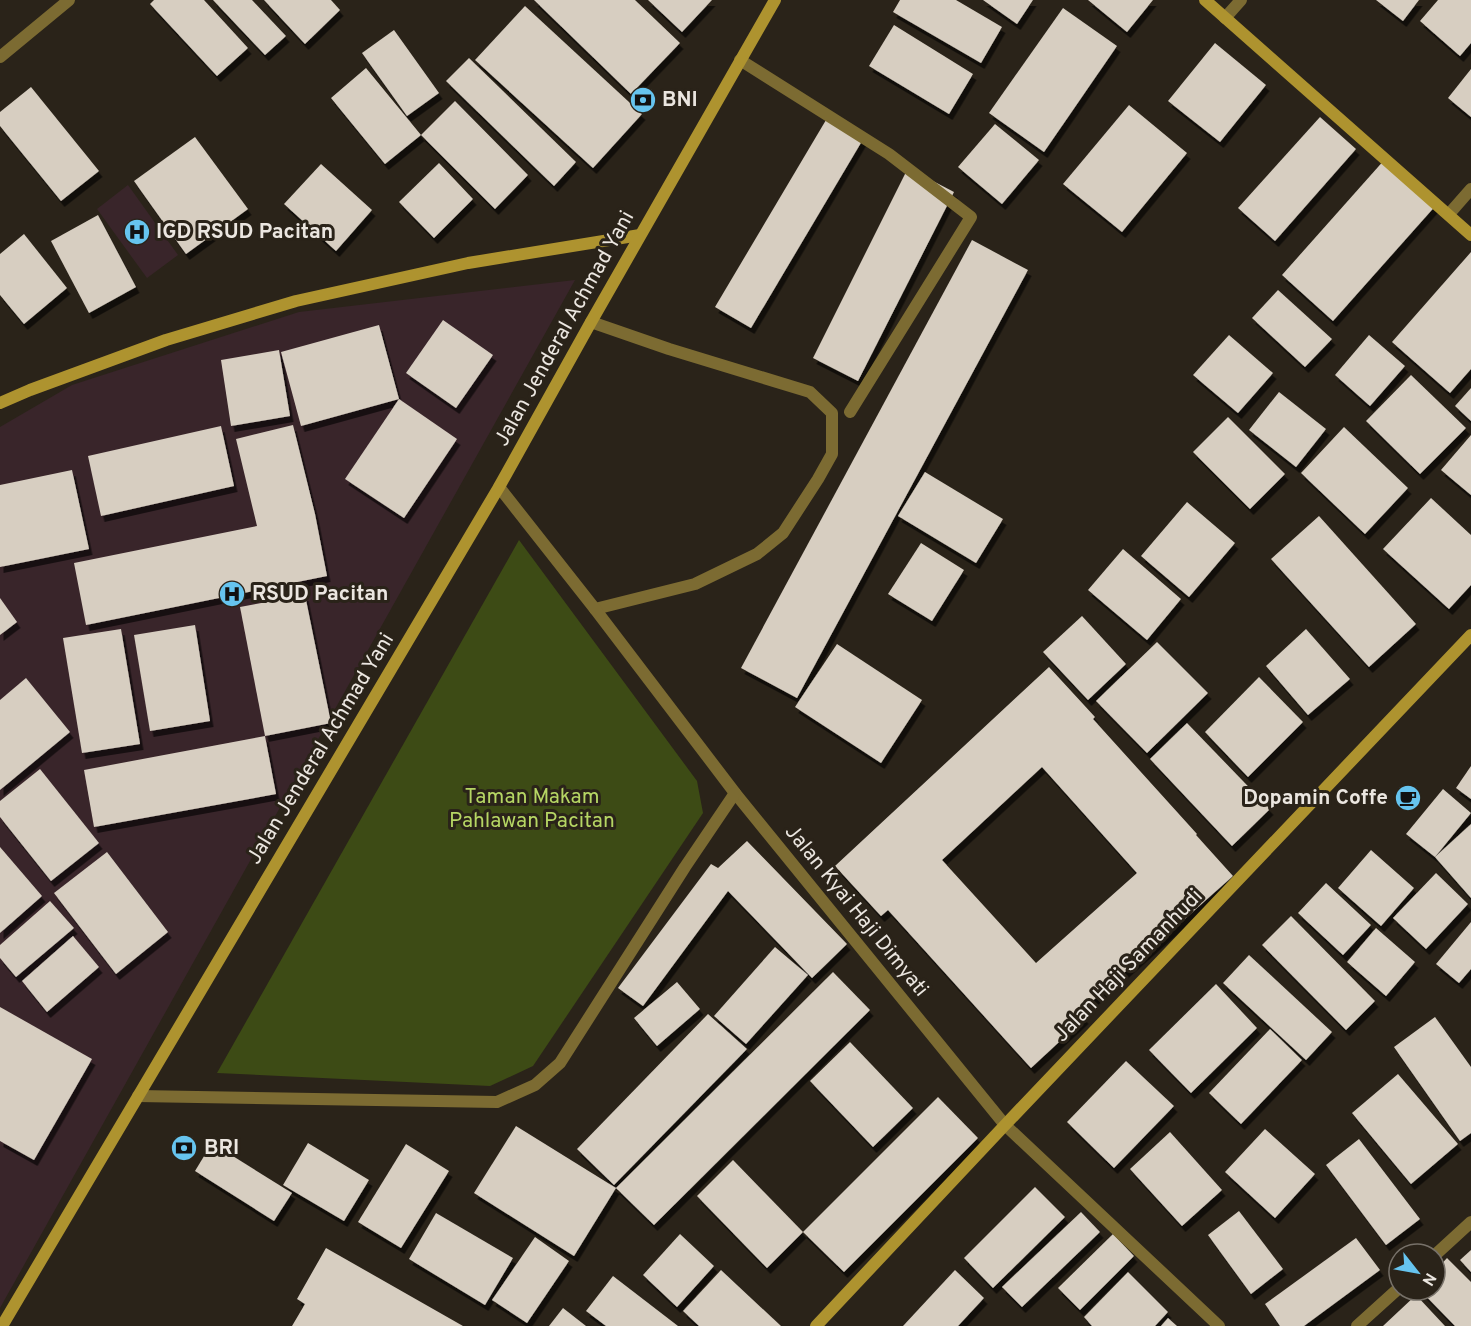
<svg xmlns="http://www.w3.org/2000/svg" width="1471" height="1326" font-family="Overpass,sans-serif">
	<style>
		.medical { fill: #39252a }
		.green { fill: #3d4b15 }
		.building { fill: #d7cec1; fill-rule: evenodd; filter: url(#shadow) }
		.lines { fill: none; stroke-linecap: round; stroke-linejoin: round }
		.lane { stroke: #7c6b32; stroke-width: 12 }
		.street { stroke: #7c6b32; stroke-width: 12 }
		.secondary { stroke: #ae932f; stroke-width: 12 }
		.labels { text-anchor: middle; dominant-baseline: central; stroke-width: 6; stroke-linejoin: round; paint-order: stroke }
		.poi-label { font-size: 21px; font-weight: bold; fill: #ebe6e0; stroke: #2a2319; text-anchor: start }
		.street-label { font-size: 21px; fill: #ebe6e0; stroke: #2a2319 }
		.park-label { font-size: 21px; fill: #b6d664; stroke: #2a2319 }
	</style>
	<defs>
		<filter id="shadow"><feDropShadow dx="3.5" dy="6" stdDeviation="0" flood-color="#0009"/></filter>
	</defs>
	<rect width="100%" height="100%" fill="#2a2319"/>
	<!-- medical -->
	<g class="medical">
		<path d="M 128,185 L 178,255 L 147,278 L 97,209 Z"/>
		<path d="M 575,280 L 0,1308 L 0,427 L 72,385 L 299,312 Z"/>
	</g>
	<!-- green -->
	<path class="green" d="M 519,540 L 697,781 L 703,813 L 533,1066 L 490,1086 L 217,1073 Z"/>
	<!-- building -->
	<g class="building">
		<path d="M 154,0 L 204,0 L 248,48 L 217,76 L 150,4 Z"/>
		<path d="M 213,0 L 252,0 L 286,36 L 265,55 Z"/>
		<path d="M 264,0 L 331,0 L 340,10 L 305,44 Z"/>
		<path d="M 534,0 L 635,0 L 680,43 L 631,94 Z"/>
		<path d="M 648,0 L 712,0 L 682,32 Z"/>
		<path d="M 900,0 L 956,0 L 1002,27 L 981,63 L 893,12 Z"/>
		<path d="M 983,0 L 1033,0 L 1017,24 Z"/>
		<path d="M 1088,0 L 1153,0 L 1127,32 Z"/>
		<path d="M 1376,0 L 1419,0 L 1403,21 Z"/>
		<path d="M 1438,0 L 1471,0 L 1471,43 L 1460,56 L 1420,21 Z"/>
		<path d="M 525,6 L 642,114 L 593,168 L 475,60 Z"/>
		<path d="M 1063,8 L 1117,46 L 1044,152 L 989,113 Z"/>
		<path d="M 894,25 L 973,74 L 949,114 L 869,66 Z"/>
		<path d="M 394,30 L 439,93 L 407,116 L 362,53 Z"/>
		<path d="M 1215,43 L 1266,85 L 1220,142 L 1168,101 Z"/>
		<path d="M 469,58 L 576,162 L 554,186 L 446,81 Z"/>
		<path d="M 366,68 L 421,135 L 455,101 L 528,175 L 495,209 L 421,135 L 385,164 L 331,98 Z"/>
		<path d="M 1471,69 L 1471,117 L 1448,98 Z"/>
		<path d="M 31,87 L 99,171 L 61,201 L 0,126 L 0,112 Z"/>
		<path d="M 1129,105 L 1187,153 L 1122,232 L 1063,184 Z"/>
		<path d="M 829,115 L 865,136 L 751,328 L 715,307 Z"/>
		<path d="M 1320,117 L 1356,149 L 1275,241 L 1238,208 Z"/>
		<path d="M 995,124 L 1039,160 L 1002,204 L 958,167 Z"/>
		<path d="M 195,137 L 248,209 L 186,254 L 134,181 Z"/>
		<path d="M 1386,158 L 1438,203 L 1333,321 L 1282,275 Z"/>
		<path d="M 439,163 L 473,199 L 434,238 L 399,202 Z"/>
		<path d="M 321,164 L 372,210 L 336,251 L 284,204 Z"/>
		<path d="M 908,168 L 954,192 L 858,381 L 813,358 Z"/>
		<path d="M 98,215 L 136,287 L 89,313 L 51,241 Z"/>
		<path d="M 24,234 L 67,288 L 24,324 L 0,295 L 0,254 Z"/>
		<path d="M 972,240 L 1028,270 L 797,698 L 741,668 Z"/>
		<path d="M 1471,252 L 1471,369 L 1450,393 L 1392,342 Z"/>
		<path d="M 1278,290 L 1332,339 L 1305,367 L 1252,318 Z"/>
		<path d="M 443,320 L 493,355 L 456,408 L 406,373 Z"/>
		<path d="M 379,325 L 399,399 L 301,426 L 281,352 Z"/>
		<path d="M 1229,335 L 1273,373 L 1238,413 L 1193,375 Z"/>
		<path d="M 1369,335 L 1405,366 L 1370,406 L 1335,375 Z"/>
		<path d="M 279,350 L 290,416 L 231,426 L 221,360 Z"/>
		<path d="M 1411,375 L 1466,428 L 1420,474 L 1366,421 Z"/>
		<path d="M 1471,388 L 1471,421 L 1455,406 Z"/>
		<path d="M 1279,392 L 1326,429 L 1296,467 L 1249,430 Z"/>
		<path d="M 399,399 L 457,439 L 404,518 L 345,479 Z"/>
		<path d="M 1228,417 L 1285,474 L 1250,509 L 1193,452 Z"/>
		<path d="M 293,425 L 315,514 L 327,576 L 86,625 L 74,563 L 257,526 L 236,439 Z"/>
		<path d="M 221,426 L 234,486 L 101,516 L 88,456 Z"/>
		<path d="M 1344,427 L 1408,488 L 1365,534 L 1301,473 Z"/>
		<path d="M 1471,435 L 1471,495 L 1441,470 Z"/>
		<path d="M 72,470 L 89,549 L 0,567 L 0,485 Z"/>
		<path d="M 925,472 L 1003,519 L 976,563 L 898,516 Z"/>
		<path d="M 1431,498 L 1471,535 L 1471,585 L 1449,609 L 1383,549 Z"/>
		<path d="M 1187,502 L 1235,543 L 1189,597 L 1141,556 Z"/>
		<path d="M 1319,516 L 1416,624 L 1369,667 L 1271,559 Z"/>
		<path d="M 921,543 L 964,570 L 932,621 L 888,594 Z"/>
		<path d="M 1123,549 L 1181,599 L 1147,640 L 1088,590 Z"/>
		<path d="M 305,595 L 331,723 L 265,736 L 240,607 Z"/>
		<path d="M 0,598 L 17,622 L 0,635 Z"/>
		<path d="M 1082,616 L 1126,664 L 1088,700 L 1043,652 Z"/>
		<path d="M 195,625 L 210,721 L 150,731 L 134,635 Z"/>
		<path d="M 121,629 L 140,744 L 82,753 L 63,638 Z"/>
		<path d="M 1306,629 L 1350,679 L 1308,715 L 1266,666 Z"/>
		<path d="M 1157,642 L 1208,693 L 1147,753 L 1096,701 Z"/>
		<path d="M 837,644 L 922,700 L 881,763 L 795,707 Z"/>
		<path d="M 1049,667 L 1095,717 L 1093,719 L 1197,834 L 1196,835 L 1233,876 L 1080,1012 L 1085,1018 L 1031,1068 L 888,910 L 881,916 L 835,866 ZM 1042,767 L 1137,873 L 1036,963 L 942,860 Z"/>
		<path d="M 1259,677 L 1303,722 L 1248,777 L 1205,732 Z"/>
		<path d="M 26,678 L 70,732 L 0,790 L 0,700 Z"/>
		<path d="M 1187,723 L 1270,809 L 1232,846 L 1150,759 Z"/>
		<path d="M 265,736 L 276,794 L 94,827 L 84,770 Z"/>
		<path d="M 1471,766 L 1471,799 L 1456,788 Z"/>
		<path d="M 40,769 L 99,843 L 51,881 L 0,817 L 0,801 Z"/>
		<path d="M 1443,789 L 1471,813 L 1435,857 L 1406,834 Z"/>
		<path d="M 1471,824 L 1471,898 L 1435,857 Z"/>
		<path d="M 747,841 L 847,944 L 812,978 L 728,891 L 643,1006 L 618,988 L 711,864 L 718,868 Z"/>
		<path d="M 0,847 L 42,896 L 0,933 Z"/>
		<path d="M 1371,850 L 1414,888 L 1381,926 L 1338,888 Z"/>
		<path d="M 107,852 L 168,932 L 116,974 L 54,893 Z"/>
		<path d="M 1436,873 L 1468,904 L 1426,949 L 1393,918 Z"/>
		<path d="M 1326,883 L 1371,925 L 1343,955 L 1298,913 Z"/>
		<path d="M 50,901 L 74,928 L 16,977 L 0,958 L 0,945 Z"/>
		<path d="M 1291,916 L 1375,1001 L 1346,1030 L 1262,945 Z"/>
		<path d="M 1471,922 L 1471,969 L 1459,983 L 1436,964 Z"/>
		<path d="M 1376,928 L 1415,962 L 1386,996 L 1347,962 Z"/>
		<path d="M 73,936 L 99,967 L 47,1012 L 22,981 Z"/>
		<path d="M 775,947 L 808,975 L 746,1044 L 714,1016 Z"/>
		<path d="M 1249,955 L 1332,1032 L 1306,1060 L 1223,983 Z"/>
		<path d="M 833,972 L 870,1010 L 654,1225 L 616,1188 Z"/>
		<path d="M 677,982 L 700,1009 L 657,1046 L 634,1018 Z"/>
		<path d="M 1216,984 L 1257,1028 L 1191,1093 L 1149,1050 Z"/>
		<path d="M 0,1007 L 92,1059 L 34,1160 L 0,1141 Z"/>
		<path d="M 708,1014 L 747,1049 L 614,1185 L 577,1149 Z"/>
		<path d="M 1435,1017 L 1471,1067 L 1471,1133 L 1460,1141 L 1394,1047 Z"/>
		<path d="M 1270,1029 L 1302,1060 L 1241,1124 L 1209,1093 Z"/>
		<path d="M 850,1042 L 913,1108 L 873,1147 L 810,1081 Z"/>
		<path d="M 1126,1061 L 1174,1106 L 1114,1168 L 1067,1122 Z"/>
		<path d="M 1398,1074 L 1458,1144 L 1411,1184 L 1352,1113 Z"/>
		<path d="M 938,1097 L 978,1138 L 844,1272 L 803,1232 Z"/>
		<path d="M 516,1126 L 616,1188 L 574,1256 L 474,1193 Z"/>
		<path d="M 1265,1129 L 1315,1174 L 1275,1218 L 1225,1172 Z"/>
		<path d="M 1170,1132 L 1222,1190 L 1182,1226 L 1130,1169 Z"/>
		<path d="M 1359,1139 L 1420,1219 L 1386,1245 L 1326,1165 Z"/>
		<path d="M 212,1143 L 292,1193 L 274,1221 L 195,1171 Z"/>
		<path d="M 308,1143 L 369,1180 L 344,1221 L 283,1185 Z"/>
		<path d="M 406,1144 L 449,1171 L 401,1248 L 358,1222 Z"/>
		<path d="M 733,1160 L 803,1232 L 767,1268 L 697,1196 Z"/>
		<path d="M 1035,1187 L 1065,1217 L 993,1288 L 964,1258 Z"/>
		<path d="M 1239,1211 L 1283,1269 L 1251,1294 L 1208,1235 Z"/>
		<path d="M 1081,1212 L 1100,1232 L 1022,1307 L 1002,1287 Z"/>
		<path d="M 436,1213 L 513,1258 L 485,1305 L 409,1259 Z"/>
		<path d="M 680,1234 L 714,1266 L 677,1307 L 643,1275 Z"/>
		<path d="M 1113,1234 L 1134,1256 L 1080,1310 L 1058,1288 Z"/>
		<path d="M 535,1237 L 569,1261 L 527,1323 L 492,1300 Z"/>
		<path d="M 1356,1238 L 1380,1270 L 1304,1326 L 1280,1326 L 1265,1304 Z"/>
		<path d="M 326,1248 L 463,1326 L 292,1326 L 305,1304 L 297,1299 Z"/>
		<path d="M 1471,1250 L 1471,1272 L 1460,1260 Z"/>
		<path d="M 1447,1258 L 1471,1282 L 1471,1326 L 1455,1326 L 1420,1290 L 1435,1290 L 1435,1271 Z"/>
		<path d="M 721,1270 L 781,1326 L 699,1326 L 683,1311 Z"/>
		<path d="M 955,1270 L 984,1298 L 958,1326 L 903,1326 Z"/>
		<path d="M 1128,1272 L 1168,1312 L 1155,1326 L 1092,1326 L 1084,1317 Z"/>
		<path d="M 613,1276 L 678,1326 L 606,1326 L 586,1311 Z"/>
		<path d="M 1416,1295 L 1445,1326 L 1383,1326 Z"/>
		<path d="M 563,1308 L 586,1326 L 549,1326 Z"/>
		<path d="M 1168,1318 L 1177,1326 L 1161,1326 Z"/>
	</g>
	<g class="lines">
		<!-- lane -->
		<path class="lane" d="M 591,322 L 669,349 L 810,392 L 832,413 L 832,454 L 818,479 L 783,533 L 757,554 L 695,584 L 595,609"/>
		<!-- street -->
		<g class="street">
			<path d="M 1225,18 L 1241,0"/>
			<path d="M 0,57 L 69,0"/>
			<path d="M 740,60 L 889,154 L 971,217 L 850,412"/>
			<path d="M 1449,214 L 1471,189"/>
			<path d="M 499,487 L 595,609 L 735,793 L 1005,1125 L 1219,1326"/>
			<path d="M 138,1096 L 497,1102 L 535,1085 L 560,1063 L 685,867 L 735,793"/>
			<path d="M 1435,1255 L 1471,1222"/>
			<path d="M 1357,1326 L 1399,1288"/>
		</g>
		<!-- secondary -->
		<g class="secondary">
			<path d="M 1205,0 L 1471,235"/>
			<path d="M 0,403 L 30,390 L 166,340 L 296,301 L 468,263 L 640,235"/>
			<path d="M 2,1326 L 499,487 L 591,322 L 775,0"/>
			<path d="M 816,1326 L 1005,1125 L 1471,635"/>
		</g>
	</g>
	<!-- icons -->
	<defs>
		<g id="bank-disc" transform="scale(1.35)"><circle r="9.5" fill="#66c4ef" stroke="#2a2319"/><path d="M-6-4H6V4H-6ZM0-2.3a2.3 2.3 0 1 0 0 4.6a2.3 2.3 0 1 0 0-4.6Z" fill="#111"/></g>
		<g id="hospital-disc" transform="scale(1.35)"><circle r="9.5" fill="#66c4ef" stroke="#2a2319"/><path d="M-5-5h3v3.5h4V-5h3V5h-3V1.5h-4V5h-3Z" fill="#111"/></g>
		<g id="cafe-disc" transform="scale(1.35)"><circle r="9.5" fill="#66c4ef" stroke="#2a2319"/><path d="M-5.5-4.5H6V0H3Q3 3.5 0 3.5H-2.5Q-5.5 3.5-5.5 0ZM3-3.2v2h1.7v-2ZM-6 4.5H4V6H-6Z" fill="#111"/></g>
	</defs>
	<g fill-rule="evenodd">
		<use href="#bank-disc" x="643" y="100"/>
		<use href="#hospital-disc" x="137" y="232"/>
		<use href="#hospital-disc" x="232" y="594"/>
		<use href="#cafe-disc" x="1408" y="798"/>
		<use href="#bank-disc" x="184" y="1148"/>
	</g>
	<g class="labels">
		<!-- poi labels -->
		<g class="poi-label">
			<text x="662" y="100">BNI</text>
			<text x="156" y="232">IGD RSUD Pacitan</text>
			<text x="252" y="594">RSUD Pacitan</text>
			<text x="1388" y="798" text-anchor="end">Dopamin Coffe</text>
			<text x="204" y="1148">BRI</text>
		</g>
		<!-- street labels -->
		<g class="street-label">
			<text transform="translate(565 329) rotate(-61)">Jalan Jenderal Achmad Yani</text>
			<text transform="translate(321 749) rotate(-59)">Jalan Jenderal Achmad Yani</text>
			<text transform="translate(856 911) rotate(51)">Jalan Kyai Haji Dimyati</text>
			<text transform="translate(1129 966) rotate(-46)">Jalan Haji Samanhudi</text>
		</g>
		<!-- park labels -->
		<g class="park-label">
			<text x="532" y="797">Taman Makam<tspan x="532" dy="24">Pahlawan Pacitan</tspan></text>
		</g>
	</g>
	<!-- north arrow -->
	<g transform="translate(1417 1272) rotate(121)"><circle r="28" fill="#2a2319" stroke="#777169" stroke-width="1.5"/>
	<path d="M0-4.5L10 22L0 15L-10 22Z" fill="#66c4ef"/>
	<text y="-9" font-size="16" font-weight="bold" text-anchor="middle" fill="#ebe6e0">N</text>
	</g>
</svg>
